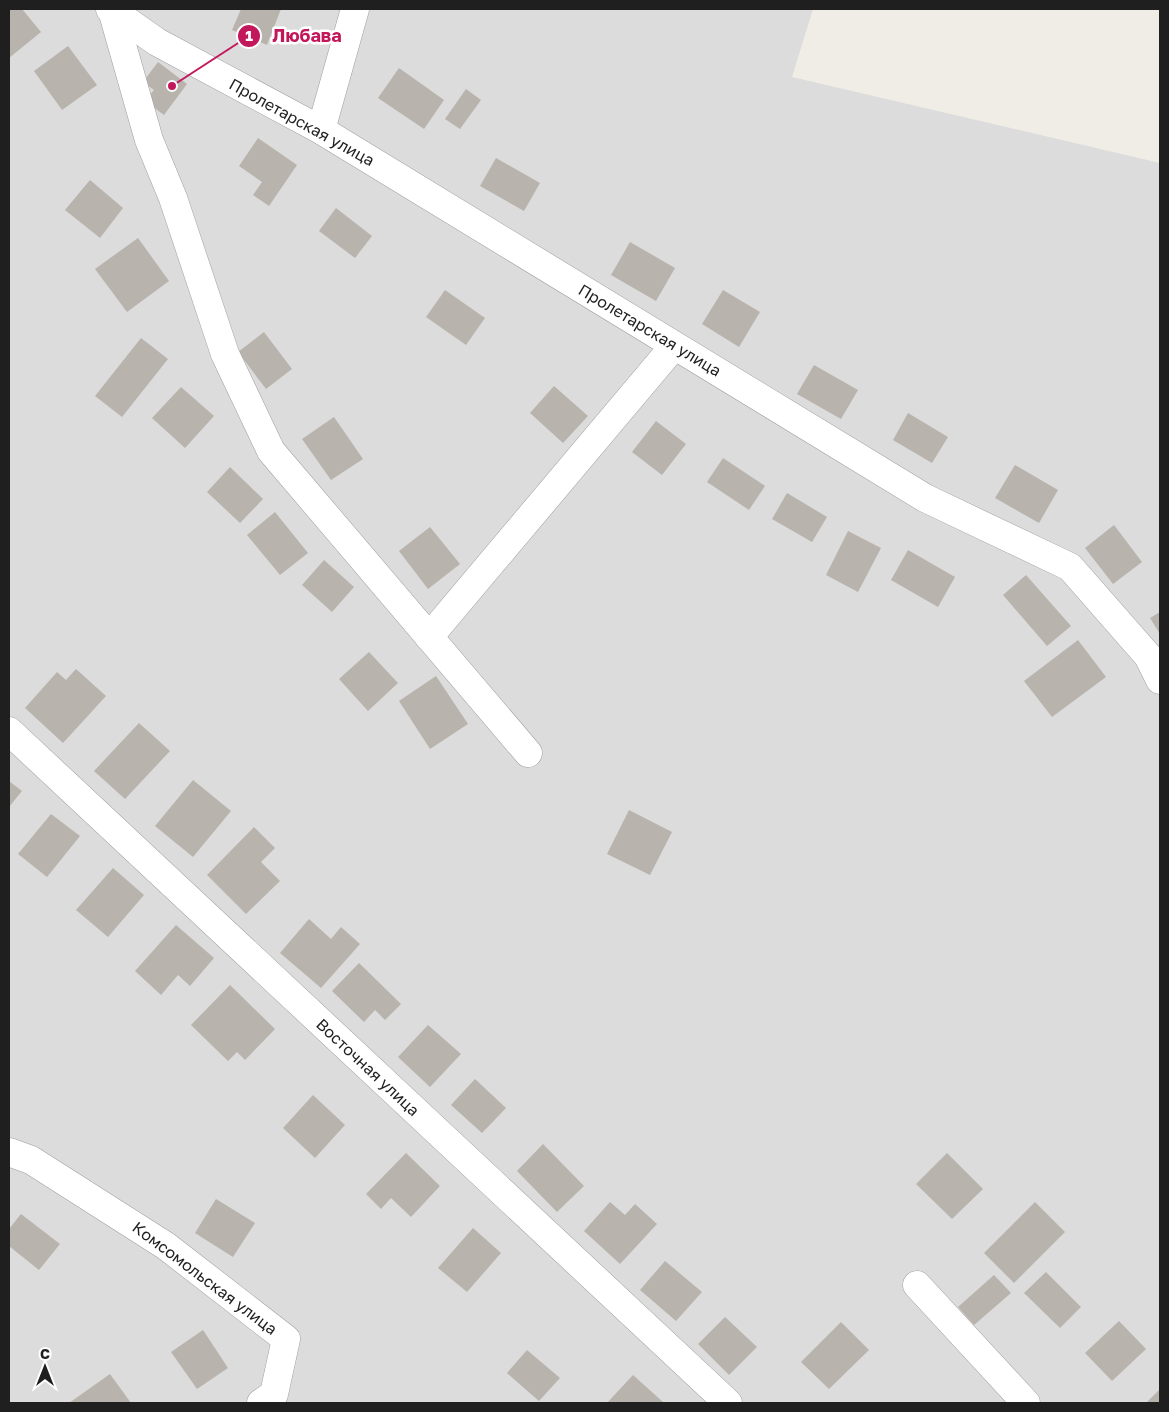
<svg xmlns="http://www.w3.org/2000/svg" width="1169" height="1412" font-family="'Golos Text',sans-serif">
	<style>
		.residential { fill: #dddcdc }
		.building { fill: #b8b3ac }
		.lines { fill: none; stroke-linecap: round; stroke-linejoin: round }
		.minor-casing { stroke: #a0a0a0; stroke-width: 29 }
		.minor { stroke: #fff; stroke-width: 28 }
		.labels { text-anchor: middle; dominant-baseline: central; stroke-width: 5; stroke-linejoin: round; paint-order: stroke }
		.street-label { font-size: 16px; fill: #1f1f1f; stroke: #fff }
		.leader { fill: none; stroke: #c2185b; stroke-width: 2 }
		.callout-dot { fill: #c2185b; stroke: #fff; stroke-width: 2 }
		.mark-label { font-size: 15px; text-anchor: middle; font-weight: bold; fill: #fff }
		.callout-label { font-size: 18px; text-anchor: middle; font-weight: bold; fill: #c2185b; stroke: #fff; stroke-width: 5; stroke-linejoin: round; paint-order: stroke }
	</style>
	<rect width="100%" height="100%" fill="#efede6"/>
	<!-- residential -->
	<path class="residential" d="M 9,9 L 813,9 L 792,77 L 1160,163 L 1160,1403 L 9,1403 Z"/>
	<!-- building -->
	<g class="building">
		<path d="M 9,9 L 22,9 L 41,32 L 9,58 Z"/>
		<path d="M 241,9 L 281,9 L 267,45 L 232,30 Z"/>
		<path d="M 68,46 L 97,85 L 62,110 L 34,71 Z"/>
		<path d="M 158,62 L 187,84 L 164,115 L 145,101 L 154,90 L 143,82 Z"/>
		<path d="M 399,68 L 444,100 L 424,129 L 378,98 Z"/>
		<path d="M 466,89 L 481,100 L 460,129 L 445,119 Z"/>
		<path d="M 258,138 L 297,165 L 269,206 L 253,195 L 262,182 L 239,166 Z"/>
		<path d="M 496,158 L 540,183 L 524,211 L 480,186 Z"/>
		<path d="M 90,180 L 123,208 L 100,238 L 65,210 Z"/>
		<path d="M 336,208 L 372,236 L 355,258 L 319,231 Z"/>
		<path d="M 138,238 L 169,281 L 127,312 L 95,269 Z"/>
		<path d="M 630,242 L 675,268 L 656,301 L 611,275 Z"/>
		<path d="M 445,290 L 485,318 L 466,345 L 426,317 Z"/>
		<path d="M 723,290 L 760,312 L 739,347 L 702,324 Z"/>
		<path d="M 264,332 L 292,369 L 266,389 L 238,352 Z"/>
		<path d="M 141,338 L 168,359 L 122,417 L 95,396 Z"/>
		<path d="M 814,365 L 858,390 L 841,419 L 797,394 Z"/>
		<path d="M 554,386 L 588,416 L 563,443 L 530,413 Z"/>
		<path d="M 181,387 L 214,416 L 185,448 L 152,418 Z"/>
		<path d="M 908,413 L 948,437 L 932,463 L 893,440 Z"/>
		<path d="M 334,417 L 363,459 L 331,480 L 302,439 Z"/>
		<path d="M 656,421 L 686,444 L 662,475 L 632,452 Z"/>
		<path d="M 723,458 L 765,486 L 749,510 L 707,482 Z"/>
		<path d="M 1015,465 L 1058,490 L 1039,523 L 995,498 Z"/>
		<path d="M 230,467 L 263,499 L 240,523 L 207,492 Z"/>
		<path d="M 787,493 L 827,517 L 812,542 L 772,519 Z"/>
		<path d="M 275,512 L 308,553 L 280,575 L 247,535 Z"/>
		<path d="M 1114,525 L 1142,562 L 1113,584 L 1085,548 Z"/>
		<path d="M 430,527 L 460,564 L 428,589 L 399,551 Z"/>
		<path d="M 848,531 L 881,548 L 858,592 L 826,575 Z"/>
		<path d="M 908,550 L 955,577 L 938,607 L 891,580 Z"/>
		<path d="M 324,560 L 354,587 L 332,612 L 302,585 Z"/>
		<path d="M 1026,575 L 1071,626 L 1047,646 L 1003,595 Z"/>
		<path d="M 1160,612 L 1160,634 L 1150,618 Z"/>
		<path d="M 1078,640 L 1106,677 L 1052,717 L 1024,681 Z"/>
		<path d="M 369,652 L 398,683 L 368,711 L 339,679 Z"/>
		<path d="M 76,669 L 106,696 L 63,743 L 25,708 L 57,672 L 66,680 Z"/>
		<path d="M 436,676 L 468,724 L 430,749 L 399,701 Z"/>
		<path d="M 139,723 L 170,751 L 125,799 L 94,771 Z"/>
		<path d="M 193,780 L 231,811 L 193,857 L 155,826 Z"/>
		<path d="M 9,781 L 22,791 L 9,807 Z"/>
		<path d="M 629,810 L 672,832 L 650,875 L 607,854 Z"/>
		<path d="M 51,814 L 80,836 L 47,877 L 18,854 Z"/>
		<path d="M 254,827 L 275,848 L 261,862 L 280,881 L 246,914 L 207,875 Z"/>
		<path d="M 113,868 L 144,895 L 108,937 L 76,910 Z"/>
		<path d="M 309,919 L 331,939 L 341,927 L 360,944 L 321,988 L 280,953 Z"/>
		<path d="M 176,925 L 214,958 L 190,986 L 178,975 L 161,995 L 135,971 Z"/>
		<path d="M 359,963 L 401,1004 L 385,1020 L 375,1010 L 364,1022 L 332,991 Z"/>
		<path d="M 230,985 L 275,1029 L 245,1060 L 237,1052 L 228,1061 L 191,1025 Z"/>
		<path d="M 428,1025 L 461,1054 L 430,1087 L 398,1057 Z"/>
		<path d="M 475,1079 L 506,1108 L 482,1133 L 451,1105 Z"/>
		<path d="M 313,1095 L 345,1125 L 315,1158 L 283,1128 Z"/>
		<path d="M 543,1144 L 584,1186 L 557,1212 L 517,1171 Z"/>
		<path d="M 406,1153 L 440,1186 L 411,1217 L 391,1198 L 381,1209 L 366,1194 Z"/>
		<path d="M 947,1153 L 983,1189 L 952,1219 L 916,1184 Z"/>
		<path d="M 216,1199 L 255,1223 L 233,1257 L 195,1233 Z"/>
		<path d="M 610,1202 L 625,1215 L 635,1204 L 657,1224 L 620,1264 L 584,1231 Z"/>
		<path d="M 1035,1202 L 1065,1232 L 1014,1283 L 984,1253 Z"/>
		<path d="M 21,1214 L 60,1244 L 39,1270 L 9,1246 L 9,1229 Z"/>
		<path d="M 473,1228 L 501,1253 L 467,1292 L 438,1268 Z"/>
		<path d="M 665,1261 L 702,1292 L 676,1321 L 640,1290 Z"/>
		<path d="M 1046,1272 L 1081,1307 L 1060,1328 L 1024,1293 Z"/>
		<path d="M 994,1275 L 1011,1293 L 974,1325 L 958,1307 Z"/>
		<path d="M 725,1317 L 757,1347 L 729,1375 L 698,1344 Z"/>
		<path d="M 1119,1321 L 1146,1349 L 1112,1381 L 1085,1353 Z"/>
		<path d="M 841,1322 L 869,1350 L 829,1389 L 801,1362 Z"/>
		<path d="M 203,1330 L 228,1368 L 197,1389 L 171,1352 Z"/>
		<path d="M 527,1350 L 560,1378 L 539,1401 L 507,1373 Z"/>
		<path d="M 110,1374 L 131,1403 L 69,1403 Z"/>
		<path d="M 633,1375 L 663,1402 L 662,1403 L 607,1403 Z"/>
		<path d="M 1160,1389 L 1160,1403 L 1146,1403 Z"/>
	</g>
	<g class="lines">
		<!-- minor casing -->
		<g class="minor-casing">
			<g id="minor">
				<path d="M 110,9 L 157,42 L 321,130 L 925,498 L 1070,567 L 1148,656 L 1160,680"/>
				<path d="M 112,10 L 149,140 L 173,198 L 225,354 L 271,451 L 528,753"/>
				<path d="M 321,130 L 355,9"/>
				<path d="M 429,637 L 674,346"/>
				<path d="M 9,731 L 728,1403"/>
				<path d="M 9,1152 L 31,1160 L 166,1246 L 286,1339 L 274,1394 L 261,1403"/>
				<path d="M 917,1285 L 1026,1403"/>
			</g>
		</g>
		<!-- minor -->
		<use href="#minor" class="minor"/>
	</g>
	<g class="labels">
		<!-- street labels -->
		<g class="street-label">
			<text transform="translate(302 122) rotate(29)">Пролетарская улица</text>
			<text transform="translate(650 330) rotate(31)">Пролетарская улица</text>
			<text transform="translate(368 1067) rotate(43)">Восточная улица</text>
			<text transform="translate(205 1278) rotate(37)">Комсомольская улица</text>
		</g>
	</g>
	<!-- callouts -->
	<path class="leader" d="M172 86L249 36"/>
	<g class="callout-dot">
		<circle cx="172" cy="86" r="5"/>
		<circle cx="249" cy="36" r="12"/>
	</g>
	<g class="mark-label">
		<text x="249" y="41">1</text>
	</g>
	<g class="callout-label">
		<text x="307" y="42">Любава</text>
	</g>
	<!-- border -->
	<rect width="1169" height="1412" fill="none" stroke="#1f1f1f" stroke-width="20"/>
	<!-- north arrow -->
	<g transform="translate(45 1367)" stroke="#ffffff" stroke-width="4" paint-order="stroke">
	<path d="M0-4L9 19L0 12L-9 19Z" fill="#1f1f1f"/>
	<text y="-8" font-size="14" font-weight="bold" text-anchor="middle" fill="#1f1f1f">С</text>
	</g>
</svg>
